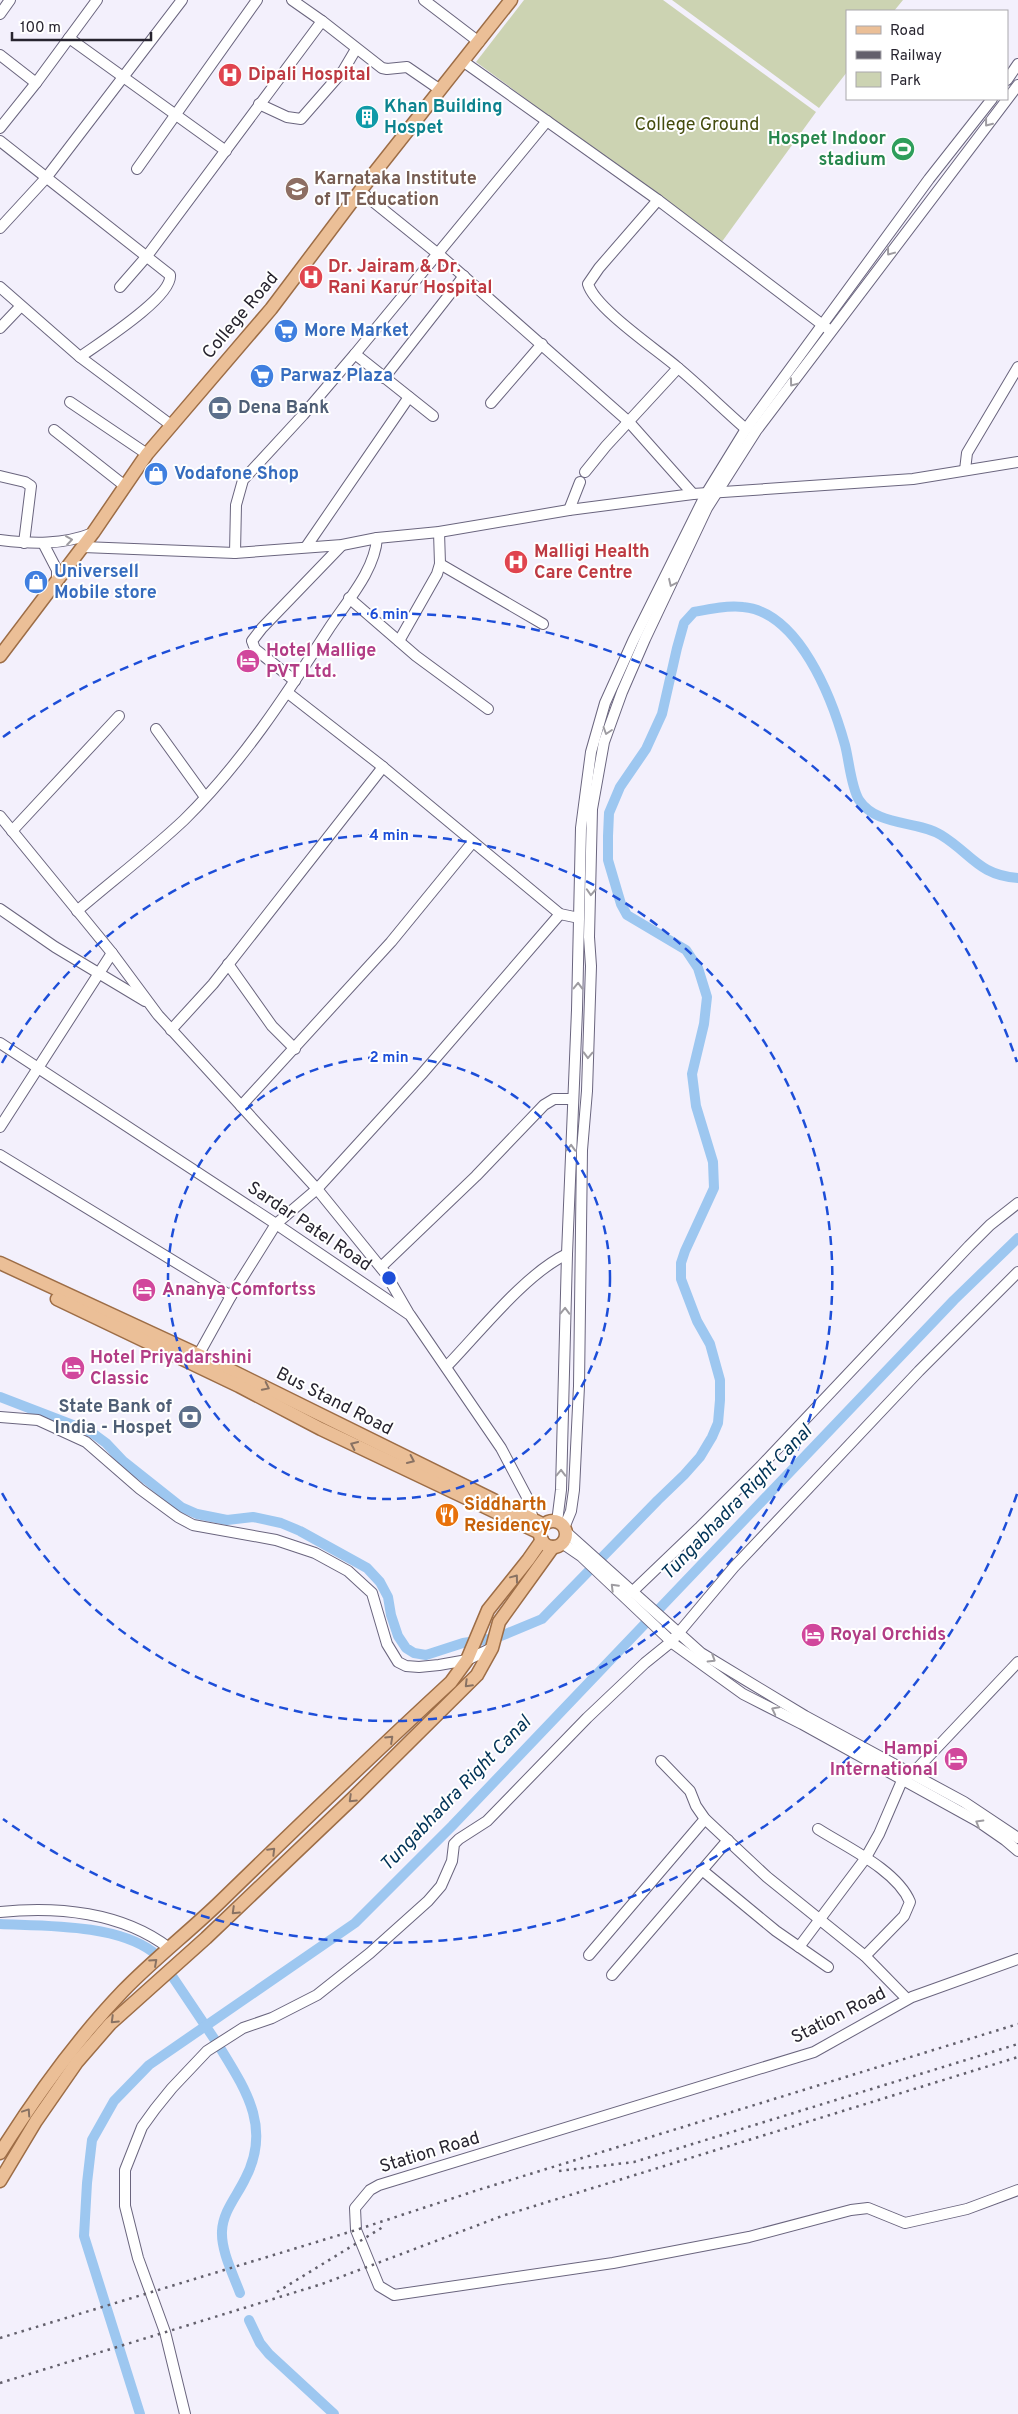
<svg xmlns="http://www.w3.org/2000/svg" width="1018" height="2414" font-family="Overpass,sans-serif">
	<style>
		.green { fill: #ccd3b2 }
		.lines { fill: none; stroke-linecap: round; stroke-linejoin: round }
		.canal { stroke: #9dc7f0; stroke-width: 10 }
		.minor-casing { stroke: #6a657e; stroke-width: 12 }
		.major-casing { stroke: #9d6d46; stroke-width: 15 }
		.minor { stroke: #fff; stroke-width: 10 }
		.major { stroke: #ebbf97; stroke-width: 12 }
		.rail { stroke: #63606c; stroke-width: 2.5; stroke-dasharray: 2.5 5; stroke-linecap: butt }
		.oneway { stroke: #9e9ca1 }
		.oneway2 { stroke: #897263 }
		.ring { fill: none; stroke: #1d4ed8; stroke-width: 2.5; stroke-dasharray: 9 6 }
		.labels { text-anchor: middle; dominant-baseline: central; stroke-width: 4; stroke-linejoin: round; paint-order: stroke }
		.health-label { font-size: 18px; font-weight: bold; fill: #be3a42; stroke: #fff; text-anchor: start }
		.culture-label { font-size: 18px; font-weight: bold; fill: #0d838f; stroke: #fff; text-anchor: start }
		.park-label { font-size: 18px; fill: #444c0e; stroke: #fff }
		.leisure-label { font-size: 18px; font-weight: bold; fill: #27864d; stroke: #fff; text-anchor: end }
		.education-label { font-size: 18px; font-weight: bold; fill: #785e54; stroke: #fff; text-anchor: start }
		.street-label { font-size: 18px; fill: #27242f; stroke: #fff }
		.shop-label { font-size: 18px; font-weight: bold; fill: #366cbe; stroke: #fff; text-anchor: start }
		.service-label { font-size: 18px; font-weight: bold; fill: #4e5e75; stroke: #fff; text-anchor: start }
		.hotel-label { font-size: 18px; font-weight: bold; fill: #b23c85; stroke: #fff; text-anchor: start }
		.food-label { font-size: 18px; font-weight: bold; fill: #c56008; stroke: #fff; text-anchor: start }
		.water-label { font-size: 19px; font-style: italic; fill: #003357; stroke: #fff }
		.centre { fill: #1d4ed8; stroke: #fff; stroke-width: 2.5 }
		.ring-label { font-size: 15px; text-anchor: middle; font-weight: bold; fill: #1d4ed8; stroke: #fff; stroke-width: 4; stroke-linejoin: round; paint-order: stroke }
	</style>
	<rect width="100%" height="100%" fill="#f3f0fc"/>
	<!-- green -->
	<g class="green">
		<path d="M 524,0 L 663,0 L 816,112 L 721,243 L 476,62 Z"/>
		<path d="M 672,0 L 903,0 L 894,11 L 847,11 L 847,72 L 819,108 Z"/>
	</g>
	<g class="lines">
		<!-- canal -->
		<g class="canal">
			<path d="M 0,1397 L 91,1432 L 106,1443 L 123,1461 L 181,1507 L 197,1514 L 227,1520 L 253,1517 L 281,1523 L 300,1531 L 367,1568 L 380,1582 L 388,1597 L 391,1615 L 398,1636 L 406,1648 L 414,1653 L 426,1655 L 463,1643 L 496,1638 L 542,1619 L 658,1500 L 684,1475 L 700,1457 L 712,1437 L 718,1423 L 720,1400 L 720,1380 L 710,1344 L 697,1321 L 681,1279 L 681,1263 L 685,1251 L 714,1188 L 713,1162 L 696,1106 L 692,1074 L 704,1024 L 707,997 L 698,968 L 686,950 L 627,915 L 621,904 L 608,860 L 608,836 L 609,813 L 620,787 L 646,749 L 662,714 L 677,648 L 684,623 L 694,612 C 709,609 727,605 743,607 C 799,612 832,698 845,745 C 849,760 851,787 859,800 C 877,827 917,820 941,835 C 972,854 978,875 1018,878"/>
			<path d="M 0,1924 C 45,1926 116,1924 153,1952"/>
			<path d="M 170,1973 L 215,2040"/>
			<path d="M 219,2046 C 246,2090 272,2128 245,2179 C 237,2196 223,2211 222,2231 C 221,2251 233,2274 240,2293"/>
			<path d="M 249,2320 L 260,2343 L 269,2354 L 334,2414"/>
			<path d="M 140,2414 L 84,2236 L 87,2183 L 92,2140 L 114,2101 L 149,2065 L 355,1923 L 452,1826 L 954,1300 L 1018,1238"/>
		</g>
		<!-- minor casing -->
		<g class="minor-casing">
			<g id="minor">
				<path d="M 292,0 L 322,21 L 382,68 L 387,69 L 407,67 L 439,89"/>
				<path d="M 424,0 L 479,42"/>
				<path d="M 0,14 L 10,0"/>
				<path d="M 69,38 L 226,151"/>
				<path d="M 0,55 L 36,83"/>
				<path d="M 464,62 L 658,200 L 828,329"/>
				<path d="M 1007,80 L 1018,64"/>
				<path d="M 259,104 L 287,117 L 301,119 L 343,71 L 356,49"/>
				<path d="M 0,128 L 36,83 L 97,0"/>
				<path d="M 0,141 L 170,275 C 173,297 98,344 80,357"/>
				<path d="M 137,169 L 257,0"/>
				<path d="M 360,191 L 443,258 L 629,422 L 693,494"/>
				<path d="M 658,200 L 599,268 L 588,284 C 595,308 656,349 677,367 C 701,387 723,409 746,429"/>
				<path d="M 0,228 L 46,178 L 182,0"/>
				<path d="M 0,287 L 80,357 L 171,425"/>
				<path d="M 120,287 L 147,256 L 322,21"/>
				<path d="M 0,328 L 20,307"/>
				<path d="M 355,354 L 547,121"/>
				<path d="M 384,378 L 464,276"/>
				<path d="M 70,402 L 147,454"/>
				<path d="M 491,403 L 542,344"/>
				<path d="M 54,430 L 125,486"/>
				<path d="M 965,470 L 967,453 L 1018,367"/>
				<path d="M 585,472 L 606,446 L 678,368"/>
				<path d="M 0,476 L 25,482 L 31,486 L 24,543"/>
				<path d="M 569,510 L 580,482"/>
				<path d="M 0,540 C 32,544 63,545 93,533"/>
				<path d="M 43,543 L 57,570 L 57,580"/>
				<path d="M 83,547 L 235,553 L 342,545 L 377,538 L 439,532 L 569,510 L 693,494 L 913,479 L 1018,462"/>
				<path d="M 306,547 L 409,397"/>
				<path d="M 235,553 L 236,505 L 243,480 L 303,415 L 355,354 L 433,416"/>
				<path d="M 440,564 L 543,624"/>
				<path d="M 349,598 L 416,656 L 488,709"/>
				<path d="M 399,641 L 437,574 L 440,564 L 439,532"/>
				<path d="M 295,681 L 255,649 L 252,641 L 262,628 L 342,545"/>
				<path d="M 288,693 L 383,767 L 560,914 L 579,918"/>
				<path d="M 156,729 L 205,797"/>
				<path d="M 0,816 L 112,953 L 158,1015 L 317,1189 L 386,1274 L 408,1312"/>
				<path d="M 12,831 L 119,716"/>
				<path d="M 0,909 L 55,947 L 145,1001"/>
				<path d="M 77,911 C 112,881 150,852 184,820 C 242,763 286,695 330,627 C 348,600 375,570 377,538"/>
				<path d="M 228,964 L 272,1026 L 295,1049"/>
				<path d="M 171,1030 L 213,984 L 383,767"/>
				<path d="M 0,1043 L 276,1224 L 410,1315 L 501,1448 L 528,1499 L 533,1520"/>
				<path d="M 241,1106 L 391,942 L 472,843"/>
				<path d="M 0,1127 L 112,953"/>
				<path d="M 0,1155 L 231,1296"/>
				<path d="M 381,1267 L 476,1176 L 544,1105 L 554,1099 L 573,1099"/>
				<path d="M 195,1361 L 231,1296 L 276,1224 L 317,1189 L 421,1075 L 560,914"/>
				<path d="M 447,1366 C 480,1332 525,1274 567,1254"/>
				<path d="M 0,1417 L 38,1420 L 86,1442 L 140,1489 L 178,1517 L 193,1525 L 276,1540 L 315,1553 L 348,1571 L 372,1593 L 387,1644 L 398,1662 L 406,1666 L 419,1667 L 439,1665 L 467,1660 L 492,1648"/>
				<path d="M 557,1522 L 561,1490 L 567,1254 L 577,1010 L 581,828 L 591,752 L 605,703 L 633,641 L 706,494 L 746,429 L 929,179 L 992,99"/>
				<path d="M 564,1528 L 571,1511 L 574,1490 L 579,1386 L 582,1150 L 587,1091 L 591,966 L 589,937 L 592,809 L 604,742 L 622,692 L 645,639 L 707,508 L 756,431 L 1018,85"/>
				<path d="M 566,1532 L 701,1653 L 805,1716 L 964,1802 L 1018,1838"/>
				<path d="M 562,1543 L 581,1556 L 675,1645 L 743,1694 L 802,1724 L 979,1822 L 1005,1840 L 1018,1851"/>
				<path d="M 632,1592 L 700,1527 L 761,1466 L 969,1246 L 990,1225 L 1018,1203"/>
				<path d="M 661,1761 L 690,1791 L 696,1806 L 705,1819 L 767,1877 L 865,1956 L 907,1999"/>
				<path d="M 912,1774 L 1018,1662"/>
				<path d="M 818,1829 C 846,1847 897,1870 910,1902 L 904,1916 L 865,1956"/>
				<path d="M 702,1870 L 776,1931 L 828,1967"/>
				<path d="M 0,1912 C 57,1906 122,1912 169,1948"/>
				<path d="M 799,1947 L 865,1859 L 879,1834 L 904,1776"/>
				<path d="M 589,1955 L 705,1819"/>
				<path d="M 1018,1959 L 912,1997 L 814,2052 L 379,2185 L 370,2190 L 355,2208 L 356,2230 L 379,2286 L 394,2295 L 613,2263 L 749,2237 L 851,2210 L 868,2208 L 905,2223 L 967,2209 L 1018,2190"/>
				<path d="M 612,1975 L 728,1840"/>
				<path d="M 185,2414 L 165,2332 L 138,2258 L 125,2206 L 125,2170 L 142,2127 L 155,2109 L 172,2088 L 207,2051 L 243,2028 L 272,2018 L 317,1995 L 370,1953 L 428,1901 L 441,1886 L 452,1861 L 454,1844 L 459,1839 L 487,1821 L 587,1718 L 645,1663 L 671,1642 L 734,1567 L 919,1371 L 1018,1272"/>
			</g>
		</g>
		<!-- major casing -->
		<g class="major-casing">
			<g id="major">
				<path d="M 0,656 L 93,533 L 147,454 L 271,309 L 360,191 L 511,0"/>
				<path d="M 0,1263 L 214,1362 L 544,1525"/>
				<path d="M 57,1299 L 239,1386 L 321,1429 L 540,1533"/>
				<circle cx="553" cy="1534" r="13"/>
				<path d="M 0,2153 C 36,2096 76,2040 123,1991 C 154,1959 189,1932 221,1901 C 297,1827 373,1754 451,1682 L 467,1660 L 488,1610 L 528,1560 L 542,1540"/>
				<path d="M 0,2181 L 36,2121 L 77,2062 L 110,2024 L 206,1938 L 353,1798 L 477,1675 L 492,1648 L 499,1622 L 553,1547"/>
			</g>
		</g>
		<!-- minor -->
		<use href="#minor" class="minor"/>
		<!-- major -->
		<use href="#major" class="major"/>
		<!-- rail -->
		<g class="rail">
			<path d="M 559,2171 L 634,2162 L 1018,2044"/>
			<path d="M 277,2292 L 383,2227"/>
			<path d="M 0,2338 L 356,2230 L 478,2190 L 1018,2024"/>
			<path d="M 0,2383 L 322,2284 L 502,2216 L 1018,2057"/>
		</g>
	</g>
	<!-- one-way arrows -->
	<defs><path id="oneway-chevron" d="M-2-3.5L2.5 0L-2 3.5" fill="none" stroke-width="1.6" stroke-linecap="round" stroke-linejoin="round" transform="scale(1.25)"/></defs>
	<g class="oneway">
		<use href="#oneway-chevron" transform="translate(988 123) rotate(128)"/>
		<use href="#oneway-chevron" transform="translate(890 252) rotate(127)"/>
		<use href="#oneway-chevron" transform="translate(793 383) rotate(127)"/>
		<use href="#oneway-chevron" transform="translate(69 540) rotate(-8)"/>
		<use href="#oneway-chevron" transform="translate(672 583) rotate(115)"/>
		<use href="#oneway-chevron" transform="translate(607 731) rotate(108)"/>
		<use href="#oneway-chevron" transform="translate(591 892) rotate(93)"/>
		<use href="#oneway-chevron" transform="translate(578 986) rotate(-89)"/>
		<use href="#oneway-chevron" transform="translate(588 1055) rotate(92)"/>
		<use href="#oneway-chevron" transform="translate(571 1148) rotate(-88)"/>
		<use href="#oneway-chevron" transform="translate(565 1311) rotate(-89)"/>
		<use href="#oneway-chevron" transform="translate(561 1473) rotate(-89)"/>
		<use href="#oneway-chevron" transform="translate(614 1587) rotate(-135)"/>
		<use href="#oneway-chevron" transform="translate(712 1659) rotate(32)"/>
		<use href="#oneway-chevron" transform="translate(775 1710) rotate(-153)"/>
		<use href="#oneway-chevron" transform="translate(979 1823) rotate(-149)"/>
	</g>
	<g class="oneway2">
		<use href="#oneway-chevron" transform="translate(266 1387) rotate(26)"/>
		<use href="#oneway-chevron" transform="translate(354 1445) rotate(-155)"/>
		<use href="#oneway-chevron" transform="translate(411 1460) rotate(25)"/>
		<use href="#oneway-chevron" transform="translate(515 1578) rotate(-53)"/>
		<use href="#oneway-chevron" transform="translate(468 1684) rotate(135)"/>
		<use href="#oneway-chevron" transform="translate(390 1739) rotate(-43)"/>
		<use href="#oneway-chevron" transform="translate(352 1799) rotate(136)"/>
		<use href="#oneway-chevron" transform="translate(272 1851) rotate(-45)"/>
		<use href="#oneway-chevron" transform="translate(235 1911) rotate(136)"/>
		<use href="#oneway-chevron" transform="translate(154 1962) rotate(-42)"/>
		<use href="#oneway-chevron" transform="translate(114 2020) rotate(136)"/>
		<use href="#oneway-chevron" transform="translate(27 2112) rotate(-56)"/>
	</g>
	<!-- distance rings -->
	<g class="ring">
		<circle cx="389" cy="1278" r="221"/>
		<path d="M2 1063A443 443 0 1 1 2 1493"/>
		<path d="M1017 1494A664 664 0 0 1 3 1819M3 737A664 664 0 0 1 1017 1062"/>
	</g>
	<!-- icons -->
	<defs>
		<g id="hospital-disc" transform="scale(1.25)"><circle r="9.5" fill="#e0444e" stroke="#fff"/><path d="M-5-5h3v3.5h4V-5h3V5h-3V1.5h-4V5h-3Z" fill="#fff"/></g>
		<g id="building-disc" transform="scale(1.25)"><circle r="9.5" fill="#0f9aa8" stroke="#fff"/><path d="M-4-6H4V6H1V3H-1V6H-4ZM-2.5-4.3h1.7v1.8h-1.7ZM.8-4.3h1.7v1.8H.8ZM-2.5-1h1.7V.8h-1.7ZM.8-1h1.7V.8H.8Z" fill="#fff"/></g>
		<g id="stadium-disc" transform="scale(1.25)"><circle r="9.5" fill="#2e9e5b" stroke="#fff"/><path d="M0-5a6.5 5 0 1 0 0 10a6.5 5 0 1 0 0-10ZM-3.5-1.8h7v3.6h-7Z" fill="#fff"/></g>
		<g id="school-disc" transform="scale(1.25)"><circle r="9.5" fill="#8d6e63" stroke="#fff"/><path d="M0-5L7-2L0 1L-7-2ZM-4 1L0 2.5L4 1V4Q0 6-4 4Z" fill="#fff"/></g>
		<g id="supermarket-disc" transform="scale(1.25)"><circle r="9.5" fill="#3f7fe0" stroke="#fff"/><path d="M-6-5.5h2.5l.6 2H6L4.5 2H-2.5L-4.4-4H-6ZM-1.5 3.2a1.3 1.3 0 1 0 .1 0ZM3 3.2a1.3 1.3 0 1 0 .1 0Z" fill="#fff"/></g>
		<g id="bank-disc" transform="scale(1.25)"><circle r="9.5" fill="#5c6f8a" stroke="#fff"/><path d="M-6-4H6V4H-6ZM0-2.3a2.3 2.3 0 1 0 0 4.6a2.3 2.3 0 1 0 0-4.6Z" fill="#fff"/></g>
		<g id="shop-disc" transform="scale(1.25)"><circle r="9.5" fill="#3f7fe0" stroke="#fff"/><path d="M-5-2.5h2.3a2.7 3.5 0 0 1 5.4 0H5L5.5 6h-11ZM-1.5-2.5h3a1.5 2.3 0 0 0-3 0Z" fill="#fff"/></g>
		<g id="hotel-disc" transform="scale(1.25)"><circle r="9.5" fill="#d1479c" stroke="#fff"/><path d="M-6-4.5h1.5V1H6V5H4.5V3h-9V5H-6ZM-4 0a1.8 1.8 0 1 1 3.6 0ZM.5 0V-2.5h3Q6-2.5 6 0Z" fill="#fff"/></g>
		<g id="restaurant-disc" transform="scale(1.25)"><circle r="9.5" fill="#e8710a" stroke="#fff"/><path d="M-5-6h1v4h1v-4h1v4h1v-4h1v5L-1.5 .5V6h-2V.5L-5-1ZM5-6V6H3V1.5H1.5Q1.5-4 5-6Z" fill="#fff"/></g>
	</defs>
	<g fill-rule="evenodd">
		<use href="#hospital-disc" x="230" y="75"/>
		<use href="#building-disc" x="367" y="117"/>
		<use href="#stadium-disc" x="903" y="149"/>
		<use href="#school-disc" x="297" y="189"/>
		<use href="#hospital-disc" x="311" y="277"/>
		<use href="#supermarket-disc" x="286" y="331"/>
		<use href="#supermarket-disc" x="262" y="376"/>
		<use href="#bank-disc" x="220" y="408"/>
		<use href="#shop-disc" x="156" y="474"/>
		<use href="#hospital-disc" x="516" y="562"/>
		<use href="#shop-disc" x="36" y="582"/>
		<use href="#hotel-disc" x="248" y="661"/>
		<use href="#hotel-disc" x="144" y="1290"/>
		<use href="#hotel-disc" x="73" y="1368"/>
		<use href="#bank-disc" x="190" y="1417"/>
		<use href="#restaurant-disc" x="447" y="1515"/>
		<use href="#hotel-disc" x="813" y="1635"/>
		<use href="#hotel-disc" x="956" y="1759"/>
	</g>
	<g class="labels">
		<!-- health labels -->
		<g class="health-label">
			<text x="248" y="75">Dipali Hospital</text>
			<text x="328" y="267">Dr. Jairam &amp; Dr.<tspan x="328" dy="21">Rani Karur Hospital</tspan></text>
			<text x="534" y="552">Malligi Health<tspan x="534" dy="21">Care Centre</tspan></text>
		</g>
		<!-- culture labels -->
		<g class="culture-label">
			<text x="384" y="107">Khan Building<tspan x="384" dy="21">Hospet</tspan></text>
		</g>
		<!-- park labels -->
		<g class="park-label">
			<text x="697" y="125">College Ground</text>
		</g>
		<!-- leisure labels -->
		<g class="leisure-label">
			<text x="886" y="139">Hospet Indoor<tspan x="886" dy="21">stadium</tspan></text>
		</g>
		<!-- education labels -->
		<g class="education-label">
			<text x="314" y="179">Karnataka Institute<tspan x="314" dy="21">of IT Education</tspan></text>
		</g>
		<!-- street labels -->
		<g class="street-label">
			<text transform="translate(241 316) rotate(-50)">College Road</text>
			<text transform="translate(309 1227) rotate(34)">Sardar Patel Road</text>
			<text transform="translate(334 1402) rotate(27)">Bus Stand Road</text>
			<text transform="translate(839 2016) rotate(-27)">Station Road</text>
			<text transform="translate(430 2153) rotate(-17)">Station Road</text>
		</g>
		<!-- shop labels -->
		<g class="shop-label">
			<text x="304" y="331">More Market</text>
			<text x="280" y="376">Parwaz Plaza</text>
			<text x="174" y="474">Vodafone Shop</text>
			<text x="54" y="572">Universell<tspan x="54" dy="21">Mobile store</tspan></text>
		</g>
		<!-- service labels -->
		<g class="service-label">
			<text x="238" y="408">Dena Bank</text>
			<text x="172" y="1407" text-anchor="end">State Bank of<tspan x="172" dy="21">India - Hospet</tspan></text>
		</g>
		<!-- hotel labels -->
		<g class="hotel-label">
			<text x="266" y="651">Hotel Mallige<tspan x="266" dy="21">PVT Ltd.</tspan></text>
			<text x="162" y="1290">Ananya Comfortss</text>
			<text x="90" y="1358">Hotel Priyadarshini<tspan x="90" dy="21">Classic</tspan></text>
			<text x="830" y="1635">Royal Orchids</text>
			<text x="938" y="1749" text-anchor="end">Hampi<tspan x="938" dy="21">International</tspan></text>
		</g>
		<!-- food labels -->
		<g class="food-label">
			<text x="464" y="1505">Siddharth<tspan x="464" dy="21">Residency</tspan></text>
		</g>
		<!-- water labels -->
		<g class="water-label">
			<text transform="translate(737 1503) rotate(-46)">Tungabhadra Right Canal</text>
			<text transform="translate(456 1794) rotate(-46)">Tungabhadra Right Canal</text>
		</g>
	</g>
	<circle cx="389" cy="1278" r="8" class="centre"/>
	<g class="ring-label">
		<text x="389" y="619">6 min</text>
		<text x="389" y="840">4 min</text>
		<text x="389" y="1062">2 min</text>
	</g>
	<!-- legend -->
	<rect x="846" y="10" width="162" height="90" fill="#ffffff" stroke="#a9a7ac"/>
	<rect x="856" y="26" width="25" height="8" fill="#ebbf97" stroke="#a9a7ac"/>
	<text x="890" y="35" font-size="15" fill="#27242f">Road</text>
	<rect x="856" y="51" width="25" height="8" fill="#63606c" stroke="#a9a7ac"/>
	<text x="890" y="60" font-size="15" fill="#27242f">Railway</text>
	<rect x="856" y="72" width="25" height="15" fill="#ccd3b2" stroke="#a9a7ac"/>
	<text x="890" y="85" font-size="15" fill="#27242f">Park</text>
	<!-- scale -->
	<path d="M12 32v8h139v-8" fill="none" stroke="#27242f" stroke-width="2.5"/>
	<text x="20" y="32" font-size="15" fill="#27242f" stroke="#ffffff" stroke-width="4" paint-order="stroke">100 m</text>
</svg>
